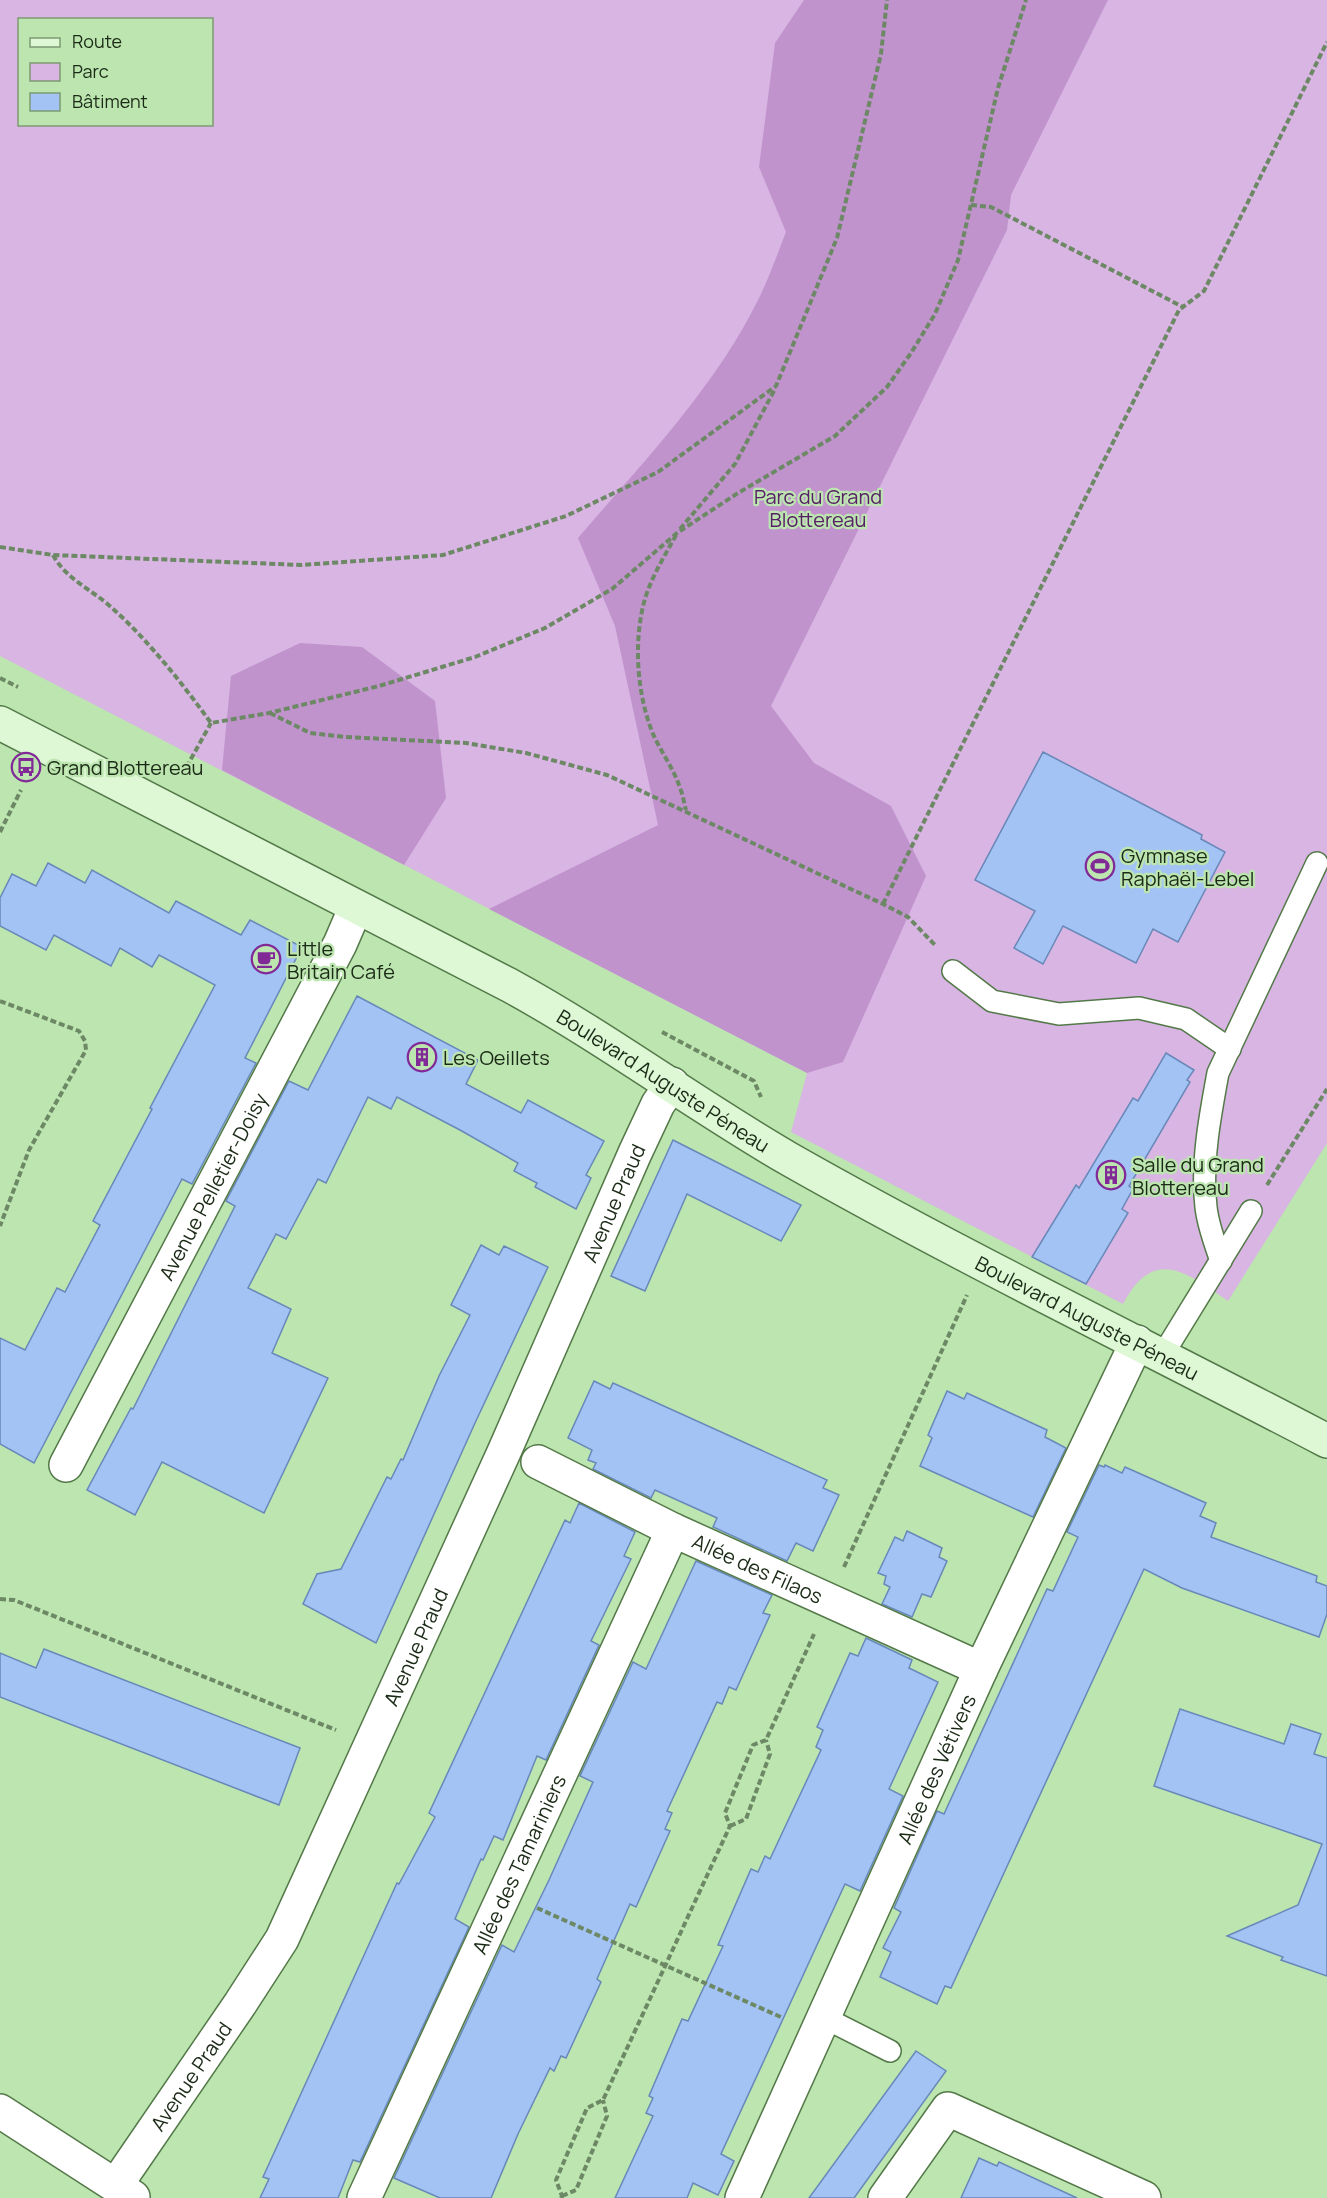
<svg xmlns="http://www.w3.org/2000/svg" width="1327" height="2198" font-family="Manrope,sans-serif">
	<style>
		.green { fill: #d8b5e2; fill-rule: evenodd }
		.forest { fill: #c093cd }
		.building { fill: #a3c3f4; stroke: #6888b9; stroke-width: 1.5 }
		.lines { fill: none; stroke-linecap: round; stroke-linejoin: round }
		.lane-casing { stroke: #547949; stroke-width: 24 }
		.street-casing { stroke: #547949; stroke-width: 36 }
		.secondary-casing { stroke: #547949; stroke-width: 36 }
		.path { stroke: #6c8864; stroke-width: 4; stroke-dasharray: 6 3; stroke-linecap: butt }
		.lane { stroke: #fff; stroke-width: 21 }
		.street { stroke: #fff; stroke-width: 33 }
		.secondary { stroke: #def8d6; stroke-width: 33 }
		.labels { text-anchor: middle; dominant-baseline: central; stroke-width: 4.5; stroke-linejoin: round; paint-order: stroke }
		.park-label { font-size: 20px; fill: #572066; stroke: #bce5b0 }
		.poi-label { font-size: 20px; fill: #1b2a16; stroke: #bce5b0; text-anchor: start }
		.street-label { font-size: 20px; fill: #1b2a16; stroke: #bce5b0 }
	</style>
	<rect width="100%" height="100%" fill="#bce5b0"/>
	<!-- green -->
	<path class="green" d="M 0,0 L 1327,0 L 1327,1143 L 1228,1301 C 1187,1273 1154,1245 1123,1304 L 791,1132 L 807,1073 L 0,656 ZM 20,20 L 212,20 L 212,124 L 20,124 Z"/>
	<!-- forest -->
	<g class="forest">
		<path d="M 804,0 L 1108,0 L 1011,195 L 1007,230 L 771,706 L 814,763 L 891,806 L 926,876 L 843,1062 L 807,1073 L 489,909 L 658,825 L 615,626 L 578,538 C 642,463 714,389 758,300 C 769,278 777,255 786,232 L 759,167 L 775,43 Z"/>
		<path d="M 300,643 L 362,647 L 435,701 L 446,798 L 404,865 L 222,770 L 231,676 Z"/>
	</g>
	<!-- building -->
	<g class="building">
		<path d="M 1043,752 L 1202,835 L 1201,839 L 1225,852 L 1178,942 L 1153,929 L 1136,963 L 1063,926 L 1043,964 L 1014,948 L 1035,911 L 975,880 Z"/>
		<path d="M 48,863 L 85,883 L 92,870 L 169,913 L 176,901 L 241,935 L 250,920 L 302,947 L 245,1058 L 256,1063 L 192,1184 L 182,1179 L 34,1463 L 0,1444 L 0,1338 L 25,1350 L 57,1288 L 65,1292 L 100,1225 L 93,1221 L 152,1109 L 150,1108 L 215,985 L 159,955 L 152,967 L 120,948 L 111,966 L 54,935 L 46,950 L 0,926 L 0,898 L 12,874 L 36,886 Z"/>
		<path d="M 357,996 L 478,1060 L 466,1084 L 521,1113 L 528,1100 L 604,1141 L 586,1175 L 591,1178 L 576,1209 L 535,1187 L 537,1183 L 514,1171 L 518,1163 L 460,1130 L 397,1097 L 391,1109 L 368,1097 L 326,1183 L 318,1179 L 286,1239 L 276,1234 L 248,1288 L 291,1309 L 272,1353 L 328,1378 L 264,1513 L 162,1462 L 135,1515 L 87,1490 L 131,1408 L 133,1409 L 235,1206 L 226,1201 L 289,1081 L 308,1090 Z"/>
		<path d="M 1166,1053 L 1194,1070 L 1187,1080 L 1190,1082 L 1129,1186 L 1133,1189 L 1122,1209 L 1128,1213 L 1086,1284 L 1032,1257 L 1076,1185 L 1079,1188 L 1133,1098 L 1138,1101 Z"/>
		<path d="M 673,1140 L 801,1205 L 781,1241 L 687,1194 L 645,1291 L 611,1276 Z"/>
		<path d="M 481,1245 L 499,1255 L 504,1246 L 548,1267 L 475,1423 L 376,1643 L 303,1604 L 317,1574 L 341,1569 L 387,1477 L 391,1479 L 401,1459 L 403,1460 L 439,1376 L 470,1315 L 451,1305 Z"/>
		<path d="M 594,1381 L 610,1389 L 613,1383 L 827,1480 L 823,1488 L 839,1495 L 813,1551 L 796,1543 L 787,1561 L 713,1527 L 717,1518 L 655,1490 L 651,1498 L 593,1469 L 596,1463 L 588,1460 L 592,1450 L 568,1438 Z"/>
		<path d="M 947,1391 L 964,1399 L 967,1393 L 1047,1430 L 1045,1437 L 1066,1448 L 1033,1517 L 920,1466 L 932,1438 L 928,1435 Z"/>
		<path d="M 1099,1465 L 1104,1467 L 1105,1465 L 1122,1473 L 1125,1467 L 1206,1503 L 1200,1516 L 1216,1523 L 1211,1537 L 1317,1576 L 1316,1582 L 1327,1586 L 1327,1614 L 1319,1637 L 1182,1588 L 1144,1569 L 951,1988 L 945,1986 L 937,2004 L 880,1977 L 891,1952 L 883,1948 L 901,1912 L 894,1908 L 937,1811 L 944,1814 L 1047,1589 L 1053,1591 L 1078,1537 L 1067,1532 Z"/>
		<path d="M 579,1503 L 635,1532 L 624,1556 L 631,1559 L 591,1641 L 599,1645 L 546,1760 L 537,1756 L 503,1840 L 494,1836 L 483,1860 L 481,1859 L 455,1919 L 469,1927 L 360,2162 L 353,2160 L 338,2198 L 260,2198 L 269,2179 L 263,2177 L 386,1907 L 397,1883 L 399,1884 L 435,1817 L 429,1813 L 565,1520 L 570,1523 Z"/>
		<path d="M 907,1531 L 942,1548 L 939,1557 L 947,1561 L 931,1597 L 922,1594 L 912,1617 L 882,1604 L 890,1587 L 884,1584 L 886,1576 L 878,1573 L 895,1537 L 903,1541 Z"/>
		<path d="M 696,1561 L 772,1595 L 763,1613 L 770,1615 L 736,1690 L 729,1687 L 722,1704 L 717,1702 L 667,1811 L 672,1813 L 665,1829 L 670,1831 L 636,1907 L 630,1904 L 597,1979 L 601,1982 L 566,2058 L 561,2056 L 554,2071 L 550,2068 L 518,2134 L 491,2198 L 440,2198 L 394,2178 L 502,1945 L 514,1952 L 549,1880 L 593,1782 L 580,1776 L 633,1662 L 646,1669 Z"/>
		<path d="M 866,1638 L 912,1660 L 909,1668 L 938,1682 L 889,1789 L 903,1796 L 860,1891 L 845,1884 L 721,2154 L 734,2161 L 718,2195 L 693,2183 L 687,2198 L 615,2198 L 653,2116 L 646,2113 L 653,2098 L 649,2096 L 682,2019 L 688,2021 L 723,1946 L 718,1945 L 751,1869 L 758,1872 L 765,1856 L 770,1859 L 821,1750 L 816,1747 L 823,1730 L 817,1727 L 850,1653 L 858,1656 Z"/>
		<path d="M 44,1649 L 300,1748 L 279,1805 L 0,1697 L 0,1653 L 36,1668 Z"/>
		<path d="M 1180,1709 L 1284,1744 L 1291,1724 L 1321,1734 L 1314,1754 L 1327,1758 L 1327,1976 L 1281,1960 L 1283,1957 L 1227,1936 L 1298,1905 L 1322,1844 L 1154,1786 Z"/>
		<path d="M 916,2051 L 946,2071 L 854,2198 L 809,2198 Z"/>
		<path d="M 979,2158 L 997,2166 L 999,2162 L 1077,2198 L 961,2198 Z"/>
	</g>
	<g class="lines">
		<!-- lane casing -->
		<g class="lane-casing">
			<g id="lane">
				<path d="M 953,971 L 992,1001 L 1059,1014 L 1139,1008 L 1186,1019 L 1230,1049"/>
				<path d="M 1221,1261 C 1215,1243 1208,1226 1206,1207 C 1201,1163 1210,1116 1218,1073 L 1317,863"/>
				<path d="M 1162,1356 L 1251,1211"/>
				<path d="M 823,2017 L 890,2051"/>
			</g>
		</g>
		<!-- street casing -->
		<g class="street-casing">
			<g id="street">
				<path id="s1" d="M 538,1462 L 673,1530 L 981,1669"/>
				<path id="s2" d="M 66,1465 L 340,944 L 356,907"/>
				<path d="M 0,2111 L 133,2197"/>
				<path id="s3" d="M 116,2185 L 240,2004 L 282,1939 L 504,1452 L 635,1153 L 658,1104 L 672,1084"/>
				<path id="s4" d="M 364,2198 L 673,1530"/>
				<path id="s5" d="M 742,2198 L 981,1669 L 1137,1342"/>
				<path d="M 885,2198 L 948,2109 L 1144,2198"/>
			</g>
		</g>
		<!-- secondary casing -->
		<g class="secondary-casing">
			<g id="secondary">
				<path id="s6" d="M 0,723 L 509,985 C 606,1038 694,1104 789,1159 C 965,1259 1148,1347 1327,1441"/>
			</g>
		</g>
		<!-- path -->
		<g class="path">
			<path d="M 971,205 L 991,207 L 1183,307"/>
			<path d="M 680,529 L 735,464 L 775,389"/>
			<path d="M 676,535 C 663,559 647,584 642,611 C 634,650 638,697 653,734 C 661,752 674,769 680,788 C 683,795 684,803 686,810"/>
			<path d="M 0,547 L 53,555 L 301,565 L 443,555 L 566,516 L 658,472 L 776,386 L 837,238 L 881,54 L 887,0"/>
			<path d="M 53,555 C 66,579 91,589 111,607 C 148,640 182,683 211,723 L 269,713 L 379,686 L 475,657 L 545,628 L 612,589 L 677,533 L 738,493 L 835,436 L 887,387 L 911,353 L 935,314 L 958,260 L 998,88 L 1026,0"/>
			<path d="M 0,678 L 18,687"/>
			<path d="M 270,713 L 310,733 L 346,737 L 466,743 L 526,753 L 607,775 L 883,904 L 908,917 L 936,946"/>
			<path d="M 182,775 L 211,723"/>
			<path d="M 0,832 L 21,790"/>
			<path d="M 883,904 L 1179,310 L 1204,291 L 1327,42"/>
			<path d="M 0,1001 L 79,1031 L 85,1041 L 86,1050 L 29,1150 L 0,1226"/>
			<path d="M 662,1032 L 754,1081 L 761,1097"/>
			<path d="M 1267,1185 L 1327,1089"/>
			<path d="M 844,1567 L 967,1295"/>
			<path d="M 0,1599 L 14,1600 L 336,1730"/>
			<path d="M 730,1826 L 746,1819 L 770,1754 L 766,1740"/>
			<path d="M 537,1908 L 783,2018"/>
			<path d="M 562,2196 L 576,2190 L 607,2116 L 603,2100"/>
			<path d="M 561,2198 L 562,2196 L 556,2180 L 587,2108 L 603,2100 L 730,1826 L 725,1813 L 753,1745 L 766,1740 L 814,1634"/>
		</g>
		<!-- lane -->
		<use href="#lane" class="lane"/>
		<!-- street -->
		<use href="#street" class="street"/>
		<!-- secondary -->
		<use href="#secondary" class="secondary"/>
	</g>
	<!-- icons -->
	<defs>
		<g id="bus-ring" transform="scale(1.5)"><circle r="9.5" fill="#bce5b0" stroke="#802997" stroke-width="1.5"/><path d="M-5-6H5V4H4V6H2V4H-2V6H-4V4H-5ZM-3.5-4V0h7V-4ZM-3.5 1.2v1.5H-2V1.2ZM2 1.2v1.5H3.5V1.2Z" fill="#802997"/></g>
		<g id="stadium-ring" transform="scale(1.5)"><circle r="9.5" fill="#bce5b0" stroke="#802997" stroke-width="1.5"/><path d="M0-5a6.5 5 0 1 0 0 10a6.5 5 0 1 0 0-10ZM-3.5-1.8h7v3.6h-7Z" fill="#802997"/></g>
		<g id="cafe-ring" transform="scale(1.5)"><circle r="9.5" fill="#bce5b0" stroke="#802997" stroke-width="1.5"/><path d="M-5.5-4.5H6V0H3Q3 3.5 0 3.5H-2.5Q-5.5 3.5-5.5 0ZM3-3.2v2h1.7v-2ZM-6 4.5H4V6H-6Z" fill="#802997"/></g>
		<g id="building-ring" transform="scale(1.5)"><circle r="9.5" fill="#bce5b0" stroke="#802997" stroke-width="1.5"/><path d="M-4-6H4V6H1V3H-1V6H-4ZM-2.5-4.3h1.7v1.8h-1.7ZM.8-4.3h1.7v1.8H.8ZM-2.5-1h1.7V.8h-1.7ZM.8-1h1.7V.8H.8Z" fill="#802997"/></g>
	</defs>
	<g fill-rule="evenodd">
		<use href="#bus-ring" x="26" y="767"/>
		<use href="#stadium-ring" x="1100" y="866"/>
		<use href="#cafe-ring" x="266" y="959"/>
		<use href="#building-ring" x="422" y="1057"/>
		<use href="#building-ring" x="1111" y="1175"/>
	</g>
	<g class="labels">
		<!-- park labels -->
		<g class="park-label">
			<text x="818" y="496">Parc du Grand<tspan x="818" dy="23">Blottereau</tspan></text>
		</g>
		<!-- poi labels -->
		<g class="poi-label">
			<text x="47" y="767">Grand Blottereau</text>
			<text x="1121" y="855">Gymnase<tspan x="1121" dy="23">Raphaël-Lebel</tspan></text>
			<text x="287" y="948">Little<tspan x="287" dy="23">Britain Café</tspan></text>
			<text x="443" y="1057">Les Oeillets</text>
			<text x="1132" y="1164">Salle du Grand<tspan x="1132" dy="23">Blottereau</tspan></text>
		</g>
		<!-- street labels -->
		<g class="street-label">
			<text stroke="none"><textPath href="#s6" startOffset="754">Boulevard Auguste Péneau</textPath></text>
			<text stroke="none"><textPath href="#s2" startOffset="315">Avenue Pelletier-Doisy</textPath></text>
			<text stroke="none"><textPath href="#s3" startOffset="1104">Avenue Praud</textPath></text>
			<text stroke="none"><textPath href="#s6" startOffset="1240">Boulevard Auguste Péneau</textPath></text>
			<text stroke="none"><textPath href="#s1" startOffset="244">Allée des Filaos</textPath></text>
			<text stroke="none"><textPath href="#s3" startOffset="618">Avenue Praud</textPath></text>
			<text stroke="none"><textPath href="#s5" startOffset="471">Allée des Vétivers</textPath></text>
			<text stroke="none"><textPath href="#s4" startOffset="368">Allée des Tamariniers</textPath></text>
			<text stroke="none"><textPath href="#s3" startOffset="132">Avenue Praud</textPath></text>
		</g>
	</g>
	<!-- legend -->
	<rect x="18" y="18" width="195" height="108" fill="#bce5b0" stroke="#7c9a72" stroke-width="1.5"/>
	<rect x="30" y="38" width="30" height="9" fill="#def8d6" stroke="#7c9a72" stroke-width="1.5"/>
	<text x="72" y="48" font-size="18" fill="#1b2a16">Route</text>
	<rect x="30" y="63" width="30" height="18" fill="#d8b5e2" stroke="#7c9a72" stroke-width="1.5"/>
	<text x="72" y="78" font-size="18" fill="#1b2a16">Parc</text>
	<rect x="30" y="93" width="30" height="18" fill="#a3c3f4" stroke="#7c9a72" stroke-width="1.5"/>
	<text x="72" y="108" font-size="18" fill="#1b2a16">Bâtiment</text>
</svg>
